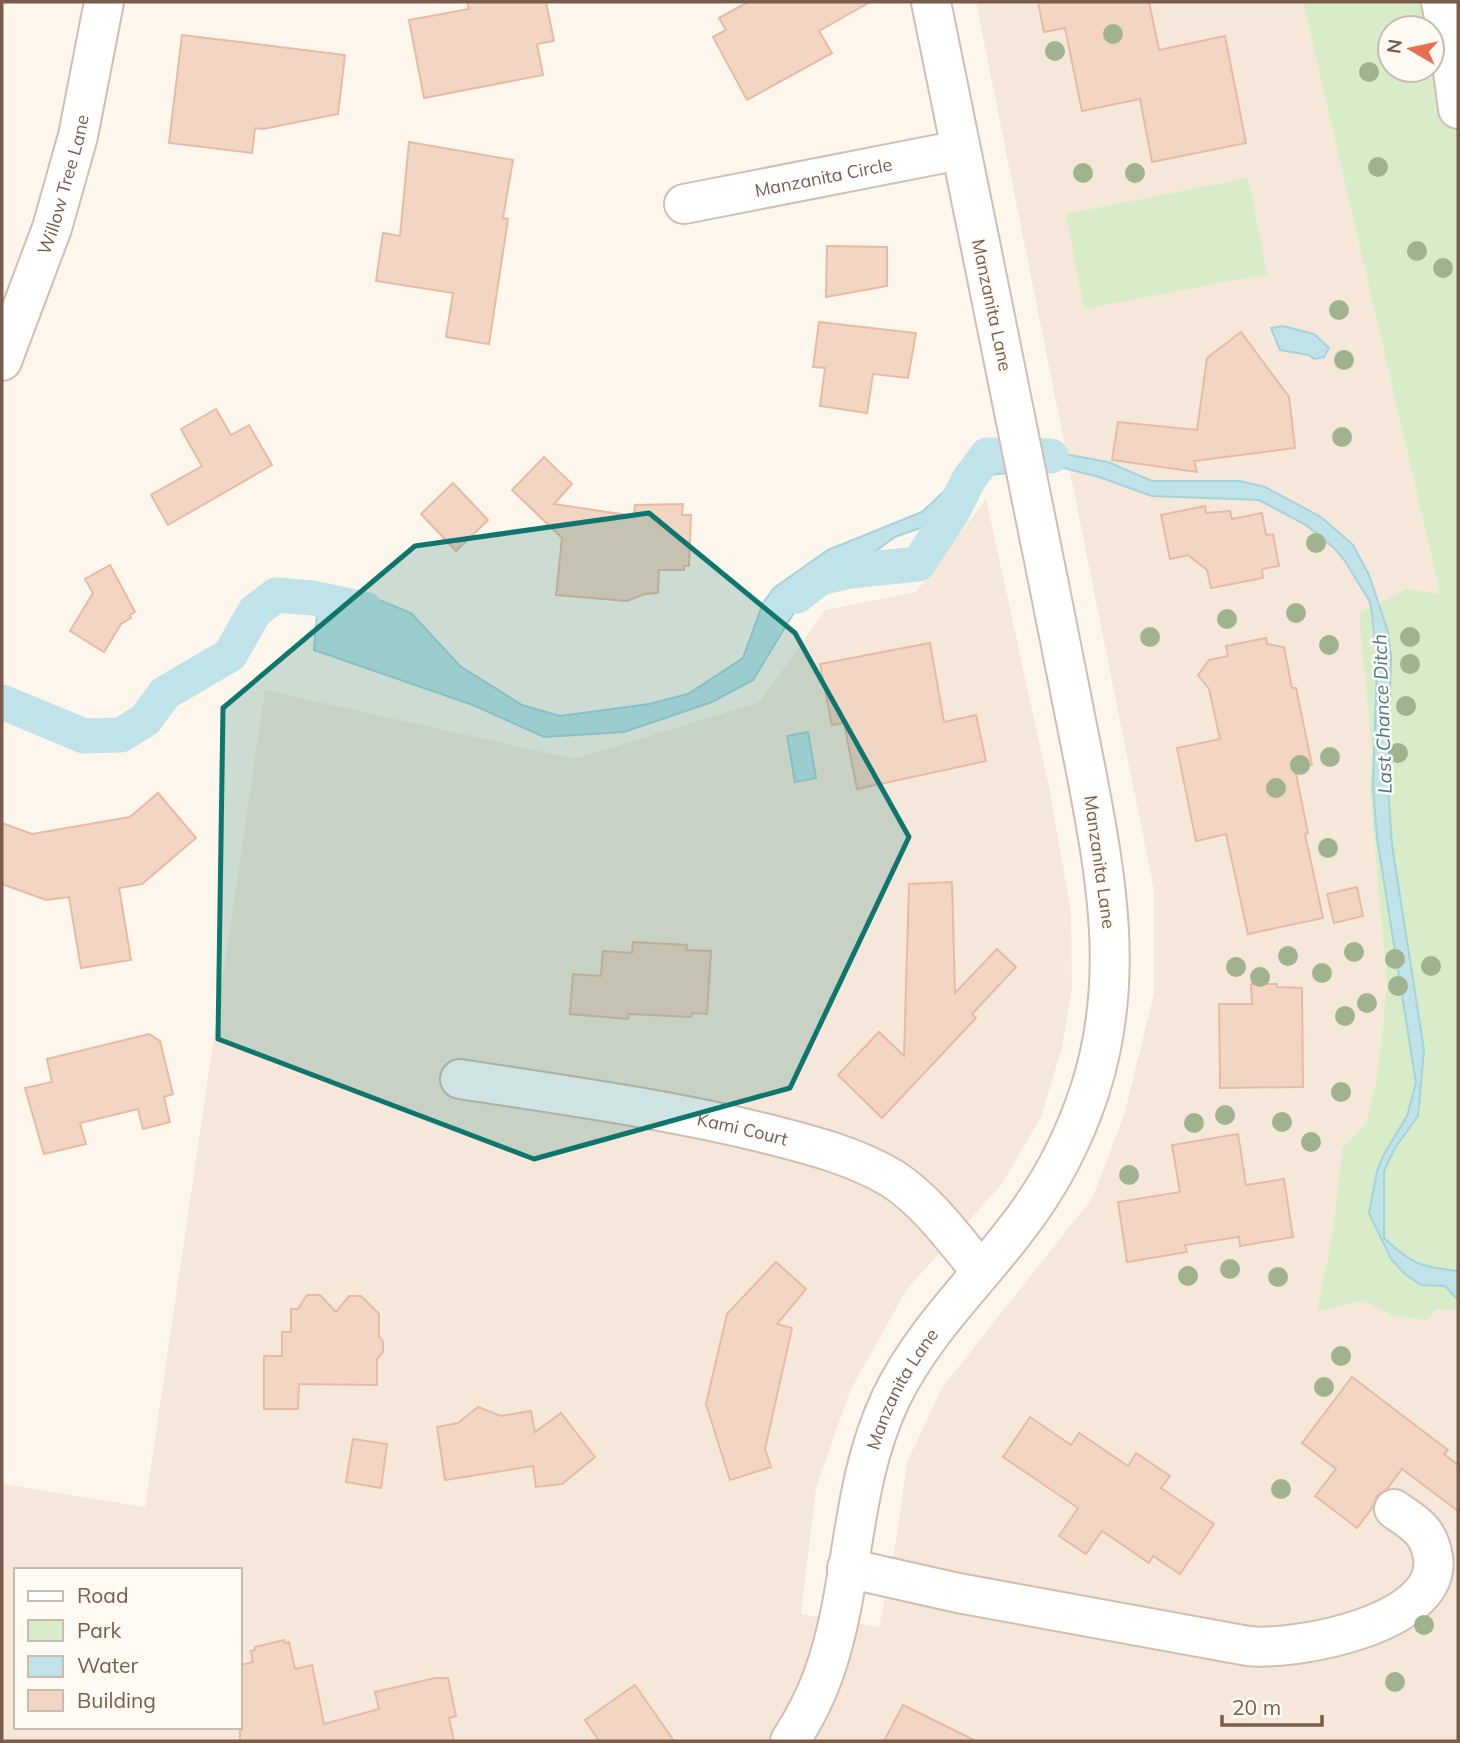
<svg xmlns="http://www.w3.org/2000/svg" width="1460" height="1743" font-family="Mulish,sans-serif">
	<style>
		.residential { fill: #f5e8da; fill-rule: evenodd }
		.green { fill: #d8ecc9; fill-rule: evenodd }
		.water { fill: #bfe3e8; stroke: #a5d3da; stroke-width: 2 }
		.lines { fill: none; stroke-linecap: round; stroke-linejoin: round }
		.canal { stroke: #bfe3e8; stroke-width: 35 }
		.building { fill: #f3d5c3; stroke: #e6bba3; stroke-width: 2 }
		.minor-casing { stroke: #d1beb0; stroke-width: 42 }
		.minor { stroke: #fff; stroke-width: 38 }
		.tree { fill: #a0b28e }
		.marked { fill: #0f766e; fill-opacity: 0.2; stroke: #0f766e; stroke-width: 5; stroke-linejoin: round }
		.labels { text-anchor: middle; dominant-baseline: central; stroke-width: 5; stroke-linejoin: round; paint-order: stroke }
		.street-label { font-size: 18px; fill: #7a5c4d; stroke: #fffaf3 }
		.water-label { font-size: 19px; font-style: italic; fill: #437c86; stroke: #fffaf3 }
	</style>
	<rect width="100%" height="100%" fill="#fdf6ec"/>
	<!-- residential -->
	<path class="residential" d="M 976,2 L 1303,2 L 1440,595 L 1372,753 L 1369,784 L 1387,985 L 1377,1079 L 1401,1305 L 1458,1311 L 1458,1741 L 2,1741 L 2,1484 L 145,1507 L 265,690 L 574,759 L 760,702 L 825,610 L 916,592 L 986,499 L 1050,792 L 1071,912 L 1072,989 L 1061,1051 L 1041,1117 L 1002,1184 L 907,1289 L 850,1391 L 816,1488 L 801,1614 L 879,1627 L 896,1541 L 907,1462 L 942,1388 L 1093,1197 L 1124,1115 L 1154,994 L 1154,890 ZM 16,1570 L 240,1570 L 240,1727 L 16,1727 Z"/>
	<!-- green -->
	<g class="green">
		<path d="M 1303,2 L 1458,2 L 1458,1311 L 1436,1309 L 1426,1320 L 1391,1315 L 1363,1300 L 1316,1312 C 1330,1257 1338,1203 1342,1148 L 1367,1122 L 1377,1079 L 1387,985 L 1369,784 L 1372,753 L 1359,613 L 1407,589 L 1440,594 ZM 1390,28 L 1432,28 L 1432,70 L 1390,70 Z"/>
		<path d="M 1248,178 L 1267,274 L 1084,309 L 1066,214 Z"/>
	</g>
	<!-- water -->
	<g class="water">
		<path d="M 1283,326 L 1314,334 L 1329,348 L 1324,357 L 1314,359 L 1309,355 L 1280,350 L 1271,328 Z"/>
		<path d="M 1059,453 L 1108,462 L 1152,481 L 1240,481 L 1265,487 L 1321,517 L 1353,545 L 1369,575 L 1388,632 L 1391,656 L 1388,787 L 1392,845 L 1424,1050 L 1418,1116 L 1395,1148 L 1384,1171 L 1384,1238 C 1413,1265 1419,1266 1458,1271 L 1458,1300 L 1445,1286 L 1421,1285 L 1405,1274 L 1391,1259 L 1369,1213 L 1377,1171 L 1384,1154 L 1407,1116 L 1416,1083 L 1377,838 L 1373,787 L 1377,663 L 1372,614 L 1370,602 L 1345,561 L 1335,549 L 1306,525 L 1259,500 L 1152,496 L 1099,477 L 1064,468 L 986,475 L 953,511 L 934,523 L 895,537 L 876,551 L 850,563 L 798,606 L 753,680 L 712,702 L 624,732 L 544,737 L 473,705 L 314,650 L 319,588 L 369,596 L 411,613 L 460,666 L 522,705 L 560,716 L 649,704 L 688,694 L 743,658 L 763,603 L 774,588 L 828,550 L 922,512 L 981,457 Z"/>
		<path d="M 808,732 L 816,778 L 795,782 L 787,736 Z"/>
	</g>
	<g class="lines">
		<!-- canal -->
		<g class="canal">
			<path d="M 797,596 L 820,578 L 850,571 L 918,564 L 952,513 L 969,479 L 987,455 L 1051,456"/>
			<path d="M 2,702 L 84,736 L 121,735 L 145,720 L 165,693 L 230,655 L 255,611 L 276,595 L 313,598 L 365,609"/>
		</g>
	</g>
	<!-- building -->
	<g class="building">
		<path d="M 467,2 L 546,2 L 554,41 L 537,44 L 543,75 L 424,98 L 409,20 L 469,9 Z"/>
		<path d="M 748,2 L 870,2 L 819,31 L 832,53 L 747,100 L 713,37 L 726,30 L 719,18 Z"/>
		<path d="M 1038,2 L 1149,2 L 1159,50 L 1225,36 L 1246,143 L 1152,162 L 1140,99 L 1082,111 L 1065,28 L 1044,32 Z"/>
		<path d="M 182,35 L 345,55 L 338,114 L 263,129 L 255,128 L 252,153 L 169,143 Z"/>
		<path d="M 409,142 L 513,160 L 503,218 L 508,219 L 489,344 L 446,337 L 453,293 L 376,281 L 383,233 L 400,236 Z"/>
		<path d="M 827,246 L 887,247 L 887,286 L 826,297 Z"/>
		<path d="M 819,322 L 916,333 L 908,378 L 873,374 L 867,413 L 820,406 L 825,368 L 813,367 Z"/>
		<path d="M 1241,332 L 1289,397 L 1295,448 L 1194,461 L 1197,472 L 1112,460 L 1118,422 L 1197,430 L 1207,358 Z"/>
		<path d="M 216,409 L 231,435 L 249,425 L 272,465 L 168,525 L 151,495 L 202,466 L 181,429 Z"/>
		<path d="M 544,457 L 572,484 L 554,504 L 634,516 L 635,505 L 683,504 L 682,515 L 691,515 L 689,566 L 684,566 L 684,570 L 659,570 L 658,593 L 645,594 L 627,601 L 556,595 L 562,538 L 512,490 Z"/>
		<path d="M 453,483 L 488,520 L 456,551 L 421,514 Z"/>
		<path d="M 1205,506 L 1206,513 L 1230,511 L 1232,519 L 1262,513 L 1266,535 L 1273,534 L 1279,566 L 1262,569 L 1263,578 L 1211,588 L 1207,570 L 1188,555 L 1170,559 L 1161,515 Z"/>
		<path d="M 110,565 L 135,612 L 130,615 L 131,618 L 121,624 L 104,652 L 70,631 L 93,593 L 85,579 Z"/>
		<path d="M 1266,638 L 1267,644 L 1284,647 L 1292,688 L 1296,688 L 1312,765 L 1295,769 L 1308,833 L 1305,834 L 1323,918 L 1248,934 L 1226,834 L 1196,841 L 1177,748 L 1220,739 L 1209,689 L 1198,675 L 1209,660 L 1228,656 L 1226,646 Z"/>
		<path d="M 930,643 L 944,722 L 976,715 L 986,761 L 857,789 L 844,723 L 832,725 L 820,664 Z"/>
		<path d="M 158,793 L 196,838 L 142,884 L 119,888 L 131,960 L 81,968 L 69,897 L 46,900 L 2,884 L 2,823 L 32,834 L 130,817 Z"/>
		<path d="M 952,882 L 955,993 L 997,949 L 1016,967 L 972,1014 L 976,1018 L 882,1118 L 838,1075 L 879,1032 L 904,1056 L 909,884 Z"/>
		<path d="M 1357,887 L 1363,916 L 1334,923 L 1327,894 Z"/>
		<path d="M 633,942 L 687,945 L 686,950 L 711,951 L 707,1014 L 692,1013 L 691,1017 L 629,1014 L 628,1019 L 570,1014 L 573,974 L 601,976 L 603,951 L 632,953 Z"/>
		<path d="M 1251,984 L 1277,984 L 1277,987 L 1302,988 L 1303,1087 L 1220,1088 L 1219,1004 L 1252,1004 Z"/>
		<path d="M 149,1034 L 160,1041 L 173,1094 L 164,1097 L 170,1122 L 143,1129 L 138,1109 L 80,1123 L 86,1144 L 44,1154 L 25,1088 L 52,1082 L 47,1059 Z"/>
		<path d="M 1238,1134 L 1246,1185 L 1284,1179 L 1293,1237 L 1240,1246 L 1239,1237 L 1185,1245 L 1187,1252 L 1127,1262 L 1118,1202 L 1180,1192 L 1172,1145 Z"/>
		<path d="M 776,1262 L 806,1289 L 777,1324 L 792,1328 L 765,1449 L 771,1467 L 730,1480 L 706,1404 L 727,1314 Z"/>
		<path d="M 307,1295 L 320,1295 L 336,1312 L 349,1296 L 361,1296 L 379,1314 L 379,1336 L 383,1342 L 383,1352 L 377,1359 L 377,1385 L 299,1384 L 298,1409 L 264,1409 L 264,1356 L 282,1356 L 282,1332 L 291,1332 L 291,1309 L 298,1309 Z"/>
		<path d="M 1352,1377 L 1448,1450 L 1444,1454 L 1458,1465 L 1458,1511 L 1402,1469 L 1387,1489 L 1377,1496 L 1372,1508 L 1357,1528 L 1315,1496 L 1336,1469 L 1302,1443 Z"/>
		<path d="M 478,1407 L 501,1416 L 531,1411 L 535,1432 L 561,1413 L 595,1457 L 562,1484 L 536,1487 L 533,1466 L 445,1480 L 437,1427 L 458,1423 Z"/>
		<path d="M 1030,1417 L 1071,1445 L 1079,1433 L 1128,1466 L 1136,1453 L 1170,1476 L 1161,1488 L 1214,1524 L 1180,1574 L 1153,1556 L 1149,1563 L 1102,1531 L 1086,1554 L 1059,1536 L 1078,1508 L 1003,1457 Z"/>
		<path d="M 353,1439 L 387,1444 L 381,1488 L 346,1482 Z"/>
		<path d="M 284,1640 L 285,1643 L 289,1642 L 295,1669 L 312,1665 L 324,1724 L 379,1709 L 375,1692 L 435,1678 L 448,1678 L 456,1716 L 449,1718 L 454,1741 L 240,1741 L 240,1665 L 253,1662 L 251,1651 L 255,1650 L 255,1647 Z"/>
		<path d="M 635,1685 L 674,1741 L 599,1741 L 585,1720 Z"/>
		<path d="M 903,1705 L 976,1741 L 884,1741 Z"/>
	</g>
	<g class="lines">
		<!-- minor casing -->
		<g class="minor-casing">
			<g id="minor">
				<path d="M 1441,2 L 1450,47 L 1458,109"/>
				<path id="s1" d="M 684,204 L 960,150"/>
				<path id="s2" d="M 2,361 L 52,228 L 78,136 L 104,2"/>
				<path id="s3" d="M 460,1079 C 563,1095 667,1109 768,1134 C 811,1145 855,1156 893,1179 C 928,1202 954,1239 981,1271"/>
				<path d="M 847,1568 L 958,1593 L 1248,1646 C 1296,1651 1443,1624 1433,1557 C 1431,1545 1426,1533 1416,1525 C 1409,1519 1401,1514 1394,1509"/>
				<path id="s4" d="M 790,1741 C 803,1721 815,1698 823,1676 C 856,1585 848,1489 891,1398 C 923,1332 974,1285 1017,1228 C 1049,1187 1074,1139 1090,1090 C 1125,981 1107,881 1086,771 C 1074,711 1062,650 1050,590 C 1012,394 970,198 931,2"/>
			</g>
		</g>
		<!-- minor -->
		<use href="#minor" class="minor"/>
	</g>
	<!-- trees -->
	<g class="tree">
		<circle cx="1113" cy="34" r="10"/>
		<circle cx="1055" cy="51" r="10"/>
		<circle cx="1369" cy="72" r="10"/>
		<circle cx="1378" cy="167" r="10"/>
		<circle cx="1083" cy="173" r="10"/>
		<circle cx="1135" cy="173" r="10"/>
		<circle cx="1417" cy="251" r="10"/>
		<circle cx="1443" cy="268" r="10"/>
		<circle cx="1339" cy="310" r="10"/>
		<circle cx="1344" cy="360" r="10"/>
		<circle cx="1342" cy="437" r="10"/>
		<circle cx="1316" cy="543" r="10"/>
		<circle cx="1296" cy="613" r="10"/>
		<circle cx="1227" cy="619" r="10"/>
		<circle cx="1150" cy="637" r="10"/>
		<circle cx="1410" cy="637" r="10"/>
		<circle cx="1329" cy="645" r="10"/>
		<circle cx="1410" cy="664" r="10"/>
		<circle cx="1406" cy="706" r="10"/>
		<circle cx="1398" cy="753" r="10"/>
		<circle cx="1330" cy="757" r="10"/>
		<circle cx="1300" cy="765" r="10"/>
		<circle cx="1276" cy="788" r="10"/>
		<circle cx="1328" cy="848" r="10"/>
		<circle cx="1354" cy="952" r="10"/>
		<circle cx="1288" cy="956" r="10"/>
		<circle cx="1395" cy="959" r="10"/>
		<circle cx="1431" cy="966" r="10"/>
		<circle cx="1236" cy="967" r="10"/>
		<circle cx="1322" cy="973" r="10"/>
		<circle cx="1260" cy="977" r="10"/>
		<circle cx="1398" cy="986" r="10"/>
		<circle cx="1367" cy="1003" r="10"/>
		<circle cx="1345" cy="1016" r="10"/>
		<circle cx="1341" cy="1092" r="10"/>
		<circle cx="1225" cy="1115" r="10"/>
		<circle cx="1282" cy="1122" r="10"/>
		<circle cx="1194" cy="1123" r="10"/>
		<circle cx="1311" cy="1142" r="10"/>
		<circle cx="1129" cy="1175" r="10"/>
		<circle cx="1230" cy="1269" r="10"/>
		<circle cx="1188" cy="1276" r="10"/>
		<circle cx="1278" cy="1277" r="10"/>
		<circle cx="1341" cy="1356" r="10"/>
		<circle cx="1324" cy="1387" r="10"/>
		<circle cx="1281" cy="1489" r="10"/>
		<circle cx="1424" cy="1625" r="10"/>
		<circle cx="1395" cy="1682" r="10"/>
	</g>
	<!-- marked area -->
	<path class="marked" d="M 649,513 L 795,633 L 909,837 L 790,1088 L 534,1159 L 218,1039 L 223,708 L 415,546 Z"/>
	<g class="labels">
		<!-- street labels -->
		<g class="street-label">
			<text stroke="none"><textPath href="#s1" startOffset="142">Manzanita Circle</textPath></text>
			<text stroke="none"><textPath href="#s2" startOffset="187">Willow Tree Lane</textPath></text>
			<text transform="translate(992 305) rotate(78)">Manzanita Lane</text>
			<text transform="translate(1100 862) rotate(82)">Manzanita Lane</text>
			<text stroke="none"><textPath href="#s3" startOffset="287">Kami Court</textPath></text>
			<text stroke="none"><textPath href="#s4" startOffset="373">Manzanita Lane</textPath></text>
		</g>
		<!-- water labels -->
		<g class="water-label">
			<text transform="translate(1382 714) rotate(-92)">Last Chance Ditch</text>
		</g>
	</g>
	<!-- border -->
	<rect width="1460" height="1743" fill="none" stroke="#7a5c4d" stroke-width="7"/>
	<!-- legend -->
	<rect x="14" y="1568" width="228" height="161" fill="#fffaf3" stroke="#cabbb1" stroke-width="2"/>
	<rect x="28" y="1591" width="35" height="10" fill="#ffffff" stroke="#cabbb1" stroke-width="2"/>
	<text x="77" y="1603" font-size="21" fill="#7a5c4d">Road</text>
	<rect x="28" y="1620" width="35" height="21" fill="#d8ecc9" stroke="#cabbb1" stroke-width="2"/>
	<text x="77" y="1638" font-size="21" fill="#7a5c4d">Park</text>
	<rect x="28" y="1656" width="35" height="21" fill="#bfe3e8" stroke="#cabbb1" stroke-width="2"/>
	<text x="77" y="1673" font-size="21" fill="#7a5c4d">Water</text>
	<rect x="28" y="1690" width="35" height="21" fill="#f3d5c3" stroke="#cabbb1" stroke-width="2"/>
	<text x="77" y="1708" font-size="21" fill="#7a5c4d">Building</text>
	<!-- north arrow -->
	<g transform="translate(1411 49) rotate(279)"><circle r="33" fill="#fffaf3" stroke="#cabbb1" stroke-width="2"/>
	<path d="M0-5L12 26L0 18L-12 26Z" fill="#e76f51"/>
	<text y="-10" font-size="19" font-weight="bold" text-anchor="middle" fill="#7a5c4d">N</text>
	</g>
	<!-- scale -->
	<path d="M1222 1715v10h100v-10" fill="none" stroke="#7a5c4d" stroke-width="3.5"/>
	<text x="1232" y="1715" font-size="21" fill="#7a5c4d" stroke="#fffaf3" stroke-width="5" paint-order="stroke">20 m</text>
</svg>
